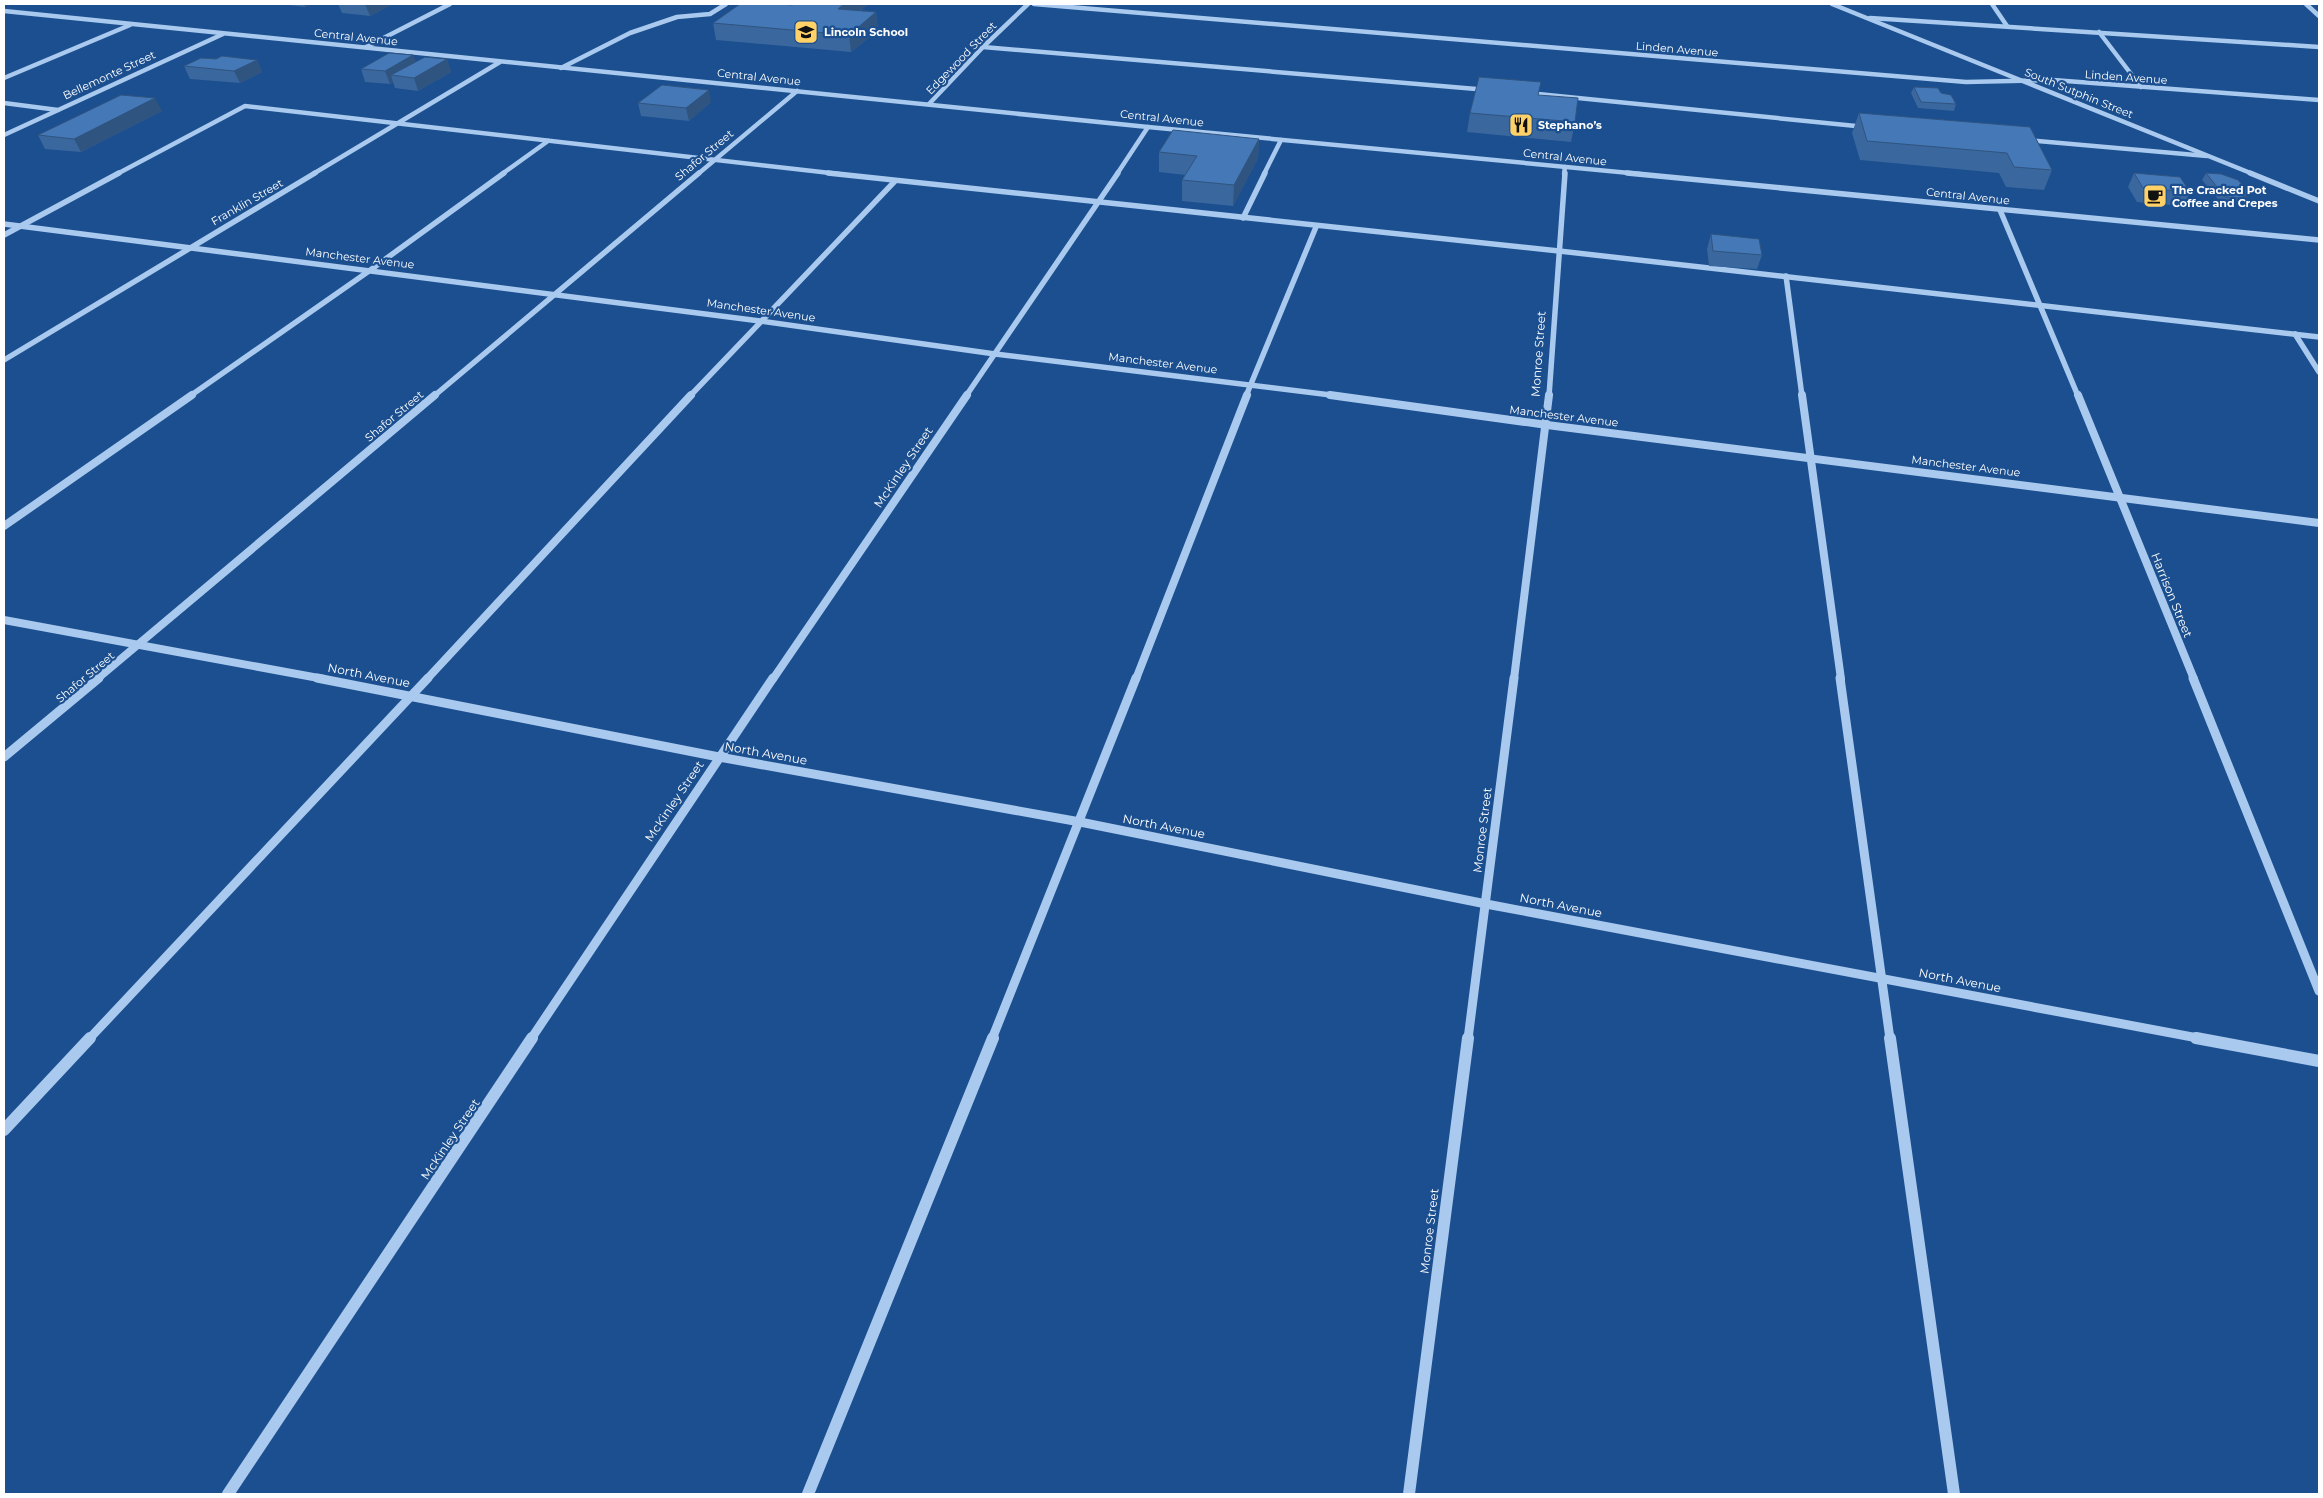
<svg xmlns="http://www.w3.org/2000/svg" width="2323" height="1498" font-family="Montserrat,sans-serif">
	<style>
		.lines { fill: none; stroke-linecap: round; stroke-linejoin: round }
		.minor-far4 { stroke: #a9c9ee; stroke-width: 4.5 }
		.minor-far3 { stroke: #a9c9ee; stroke-width: 5.5 }
		.minor-far2 { stroke: #a9c9ee; stroke-width: 8 }
		.minor-far1 { stroke: #a9c9ee; stroke-width: 9 }
		.minor { stroke: #a9c9ee; stroke-width: 12 }
		.wall { fill: #3a679d }
		.shaded-wall { fill: #305480 }
		.building { fill: #4478b7; stroke: #305480 }
		.labels { text-anchor: middle; dominant-baseline: central; stroke-width: 4.5; stroke-linejoin: round; paint-order: stroke }
		.far-poi-label { font-size: 11px; font-weight: bold; fill: #fff; stroke: #1b4f8f; text-anchor: start }
		.far-street-label { font-size: 11px; fill: #fff; stroke: #1b4f8f }
		.street-label { font-size: 12px; fill: #fff; stroke: #1b4f8f }
	</style>
	<rect width="100%" height="100%" fill="#1b4f8f"/>
	<g class="lines">
		<!-- minor-far4 -->
		<g class="minor-far4">
			<path d="M 1034,4 L 1966,82 L 2053,80 L 2319,100"/>
			<path d="M 1832,4 L 2253,174"/>
			<path d="M 1992,4 L 2007,26"/>
			<path d="M 2306,4 L 2319,16"/>
			<path d="M 4,11 L 1148,127 L 1640,174"/>
			<path d="M 1870,18 L 2319,47"/>
			<path d="M 2099,32 L 2141,87"/>
			<path d="M 366,47 L 450,4"/>
			<path d="M 983,47 L 1488,90"/>
			<path d="M 561,68 L 630,33 L 677,17 L 710,14 L 726,4"/>
			<path d="M 4,78 L 130,25"/>
			<path d="M 1528,93 L 1866,127"/>
			<path d="M 4,103 L 58,110"/>
			<path d="M 929,104 L 983,47 L 1028,4"/>
			<path d="M 4,135 L 223,34"/>
			<path d="M 2026,140 L 2207,156"/>
			<path d="M 117,174 L 245,106 L 839,174"/>
			<path d="M 313,174 L 500,62"/>
			<path d="M 502,174 L 548,141"/>
			<path d="M 698,174 L 797,91"/>
			<path d="M 1117,174 L 1148,127"/>
			<path d="M 1264,174 L 1281,140"/>
			<path d="M 1564,174 L 1565,167"/>
		</g>
		<!-- minor-far3 -->
		<g class="minor-far3">
			<path d="M 828,173 L 1559,251 L 2319,337"/>
			<path d="M 1627,173 L 2319,240"/>
			<path d="M 2250,173 L 2319,201"/>
			<path d="M 2000,210 L 2078,396"/>
			<path d="M 1243,218 L 1265,173"/>
			<path d="M 4,224 L 760,321 L 995,354 L 1339,396"/>
			<path d="M 4,235 L 119,173"/>
			<path d="M 1786,276 L 1802,396"/>
			<path d="M 2295,334 L 2319,372"/>
			<path d="M 4,360 L 315,173"/>
			<path d="M 190,396 L 369,271 L 504,173"/>
			<path d="M 434,396 L 699,173"/>
			<path d="M 690,396 L 895,181"/>
			<path d="M 966,396 L 1118,173"/>
			<path d="M 1246,396 L 1316,227"/>
			<path d="M 1549,396 L 1565,173"/>
		</g>
		<!-- minor-far2 -->
		<g class="minor-far2">
			<path d="M 1330,395 L 1547,425 L 2319,523"/>
			<path d="M 1802,395 L 1841,679"/>
			<path d="M 2078,395 L 2194,679"/>
			<path d="M 4,526 L 192,395"/>
			<path d="M 4,620 L 324,679"/>
			<path d="M 97,679 L 435,395"/>
			<path d="M 427,679 L 691,395"/>
			<path d="M 773,679 L 967,395"/>
			<path d="M 1136,679 L 1247,395"/>
			<path d="M 1514,679 L 1549,395"/>
		</g>
		<!-- minor-far1 -->
		<g class="minor-far1">
			<path d="M 317,678 L 719,757 L 1080,822 L 1486,904 L 2203,1039"/>
			<path d="M 1840,678 L 1890,1039"/>
			<path d="M 2193,678 L 2319,991"/>
			<path d="M 4,757 L 99,678"/>
			<path d="M 89,1039 L 428,678"/>
			<path d="M 531,1039 L 773,678"/>
			<path d="M 992,1039 L 1136,678"/>
			<path d="M 1468,1039 L 1514,678"/>
		</g>
		<!-- minor -->
		<g class="minor">
			<path d="M 1890,1038 L 1954,1494"/>
			<path d="M 2196,1038 L 2319,1061"/>
			<path d="M 4,1130 L 90,1038"/>
			<path d="M 228,1494 L 532,1038"/>
			<path d="M 808,1494 L 993,1038"/>
			<path d="M 1409,1494 L 1468,1038"/>
		</g>
	</g>
	<!-- wall -->
	<g class="wall">
		<path d="M 281,4 L 312,4 L 305,7 Z"/>
		<path d="M 338,4 L 393,4 L 370,16 L 342,13 Z"/>
		<path d="M 784,4 L 868,4 L 860,11 L 876,12 L 878,30 L 851,52 L 716,40 L 713,23 Z"/>
		<path d="M 216,59 L 257,60 L 262,72 L 240,83 L 190,79 L 184,66 Z"/>
		<path d="M 447,59 L 451,72 L 418,91 L 395,88 L 393,82 L 390,84 L 365,82 L 361,69 L 416,62 Z"/>
		<path d="M 1914,87 L 1941,93 L 1956,104 L 1954,111 L 1918,108 L 1911,93 Z"/>
		<path d="M 1538,95 L 1575,122 L 1571,142 L 1467,132 L 1470,113 Z"/>
		<path d="M 711,102 L 689,121 L 641,116 L 638,103 Z"/>
		<path d="M 162,111 L 81,152 L 45,149 L 38,135 Z"/>
		<path d="M 1859,113 L 2030,127 L 2052,170 L 2044,190 L 2006,187 L 1999,173 L 1860,160 L 1852,133 Z"/>
		<path d="M 1259,139 L 1258,158 L 1233,206 L 1182,201 L 1182,180 L 1186,175 L 1159,172 L 1159,152 Z"/>
		<path d="M 2134,173 L 2190,192 L 2183,206 L 2137,202 L 2128,187 Z"/>
		<path d="M 2206,173 L 2246,201 L 2237,205 L 2222,204 L 2202,180 Z"/>
		<path d="M 1711,234 L 1762,255 L 1757,269 L 1709,266 L 1707,249 Z"/>
	</g>
	<!-- shaded-wall -->
	<g class="shaded-wall">
		<path d="M 304,4 L 312,4 L 305,7 Z"/>
		<path d="M 365,4 L 393,4 L 370,16 Z"/>
		<path d="M 844,4 L 868,4 L 840,26 L 838,9 Z"/>
		<path d="M 876,12 L 878,30 L 851,52 L 849,35 Z"/>
		<path d="M 413,55 L 418,67 L 391,75 L 393,82 L 390,84 L 385,71 Z"/>
		<path d="M 447,59 L 451,72 L 418,91 L 414,78 Z"/>
		<path d="M 257,60 L 262,72 L 240,83 L 234,71 Z"/>
		<path d="M 709,90 L 711,102 L 689,121 L 686,108 Z"/>
		<path d="M 155,98 L 162,111 L 81,152 L 74,139 Z"/>
		<path d="M 1259,139 L 1258,158 L 1233,206 L 1234,185 Z"/>
		<path d="M 2250,194 L 2246,201 L 2237,205 L 2241,198 Z"/>
	</g>
	<!-- building -->
	<g class="building">
		<path d="M 740,4 L 777,4 L 792,5 L 794,4 L 844,4 L 838,9 L 876,12 L 849,35 L 713,23 Z"/>
		<path d="M 389,53 L 413,55 L 385,71 L 361,69 Z"/>
		<path d="M 222,56 L 257,60 L 234,71 L 184,66 L 201,58 L 216,59 Z"/>
		<path d="M 425,57 L 447,59 L 414,78 L 391,75 Z"/>
		<path d="M 1479,77 L 1541,82 L 1538,95 L 1578,98 L 1575,122 L 1470,113 Z"/>
		<path d="M 662,85 L 709,90 L 686,108 L 638,103 Z"/>
		<path d="M 1914,87 L 1938,88 L 1941,93 L 1951,95 L 1956,104 L 1921,102 Z"/>
		<path d="M 121,95 L 155,98 L 74,139 L 38,135 Z"/>
		<path d="M 1859,113 L 2030,127 L 2052,170 L 2014,167 L 2007,153 L 1867,141 Z"/>
		<path d="M 1173,130 L 1259,139 L 1234,185 L 1182,180 L 1197,156 L 1159,152 Z"/>
		<path d="M 2134,173 L 2180,177 L 2190,192 L 2143,188 Z"/>
		<path d="M 2206,173 L 2221,174 L 2238,180 L 2250,194 L 2241,198 L 2225,197 Z"/>
		<path d="M 1711,234 L 1759,239 L 1762,255 L 1713,251 Z"/>
	</g>
	<!-- icons -->
	<defs>
		<g id="school-square" transform="scale(1.25)"><rect x="-9" y="-9" width="18" height="18" rx="4" fill="#ffd166" stroke="#1b4f8f"/><path d="M0-5L7-2L0 1L-7-2ZM-4 1L0 2.5L4 1V4Q0 6-4 4Z" fill="#111"/></g>
		<g id="restaurant-square" transform="scale(1.25)"><rect x="-9" y="-9" width="18" height="18" rx="4" fill="#ffd166" stroke="#1b4f8f"/><path d="M-5-6h1v4h1v-4h1v4h1v-4h1v5L-1.5 .5V6h-2V.5L-5-1ZM5-6V6H3V1.5H1.5Q1.5-4 5-6Z" fill="#111"/></g>
		<g id="cafe-square" transform="scale(1.25)"><rect x="-9" y="-9" width="18" height="18" rx="4" fill="#ffd166" stroke="#1b4f8f"/><path d="M-5.5-4.5H6V0H3Q3 3.5 0 3.5H-2.5Q-5.5 3.5-5.5 0ZM3-3.2v2h1.7v-2ZM-6 4.5H4V6H-6Z" fill="#111"/></g>
	</defs>
	<g fill-rule="evenodd">
		<use href="#school-square" x="806" y="32"/>
		<use href="#restaurant-square" x="1521" y="125"/>
		<use href="#cafe-square" x="2155" y="196"/>
	</g>
	<g class="labels">
		<!-- far-poi labels -->
		<g class="far-poi-label">
			<text x="824" y="32">Lincoln School</text>
			<text x="1538" y="125">Stephano’s</text>
			<text x="2172" y="190">The Cracked Pot<tspan x="2172" dy="13">Coffee and Crepes</tspan></text>
		</g>
		<!-- far-street labels -->
		<g class="far-street-label">
			<text transform="translate(356 37) rotate(6)">Central Avenue</text>
			<text transform="translate(1677 49) rotate(5)">Linden Avenue</text>
			<text transform="translate(961 58) rotate(-46)">Edgewood Street</text>
			<text transform="translate(109 75) rotate(-25)">Bellemonte Street</text>
			<text transform="translate(759 77) rotate(6)">Central Avenue</text>
			<text transform="translate(2126 77) rotate(4)">Linden Avenue</text>
			<text transform="translate(2079 93) rotate(22)">South Sutphin Street</text>
			<text transform="translate(1162 118) rotate(6)">Central Avenue</text>
			<text transform="translate(704 155) rotate(-40)">Shafor Street</text>
			<text transform="translate(1565 157) rotate(6)">Central Avenue</text>
			<text transform="translate(1968 196) rotate(6)">Central Avenue</text>
			<text transform="translate(247 202) rotate(-30)">Franklin Street</text>
			<text transform="translate(360 258) rotate(7)">Manchester Avenue</text>
			<text transform="translate(761 310) rotate(8)">Manchester Avenue</text>
			<text transform="translate(1163 363) rotate(7)">Manchester Avenue</text>
			<text transform="translate(394 416) rotate(-40)">Shafor Street</text>
			<text transform="translate(1564 416) rotate(7)">Manchester Avenue</text>
			<text transform="translate(1966 466) rotate(7)">Manchester Avenue</text>
			<text transform="translate(85 677) rotate(-40)">Shafor Street</text>
		</g>
		<!-- street labels -->
		<g class="street-label">
			<text transform="translate(1538 354) rotate(-86)">Monroe Street</text>
			<text transform="translate(903 467) rotate(-56)">McKinley Street</text>
			<text transform="translate(2172 595) rotate(68)">Harrison Street</text>
			<text transform="translate(369 675) rotate(11)">North Avenue</text>
			<text transform="translate(766 753) rotate(10)">North Avenue</text>
			<text transform="translate(674 801) rotate(-56)">McKinley Street</text>
			<text transform="translate(1164 826) rotate(11)">North Avenue</text>
			<text transform="translate(1482 830) rotate(-83)">Monroe Street</text>
			<text transform="translate(1561 905) rotate(11)">North Avenue</text>
			<text transform="translate(1960 980) rotate(11)">North Avenue</text>
			<text transform="translate(450 1139) rotate(-56)">McKinley Street</text>
			<text transform="translate(1429 1231) rotate(-83)">Monroe Street</text>
		</g>
	</g>
	<!-- border -->
	<rect width="2323" height="1498" fill="none" stroke="#ffffff" stroke-width="10"/>
</svg>
